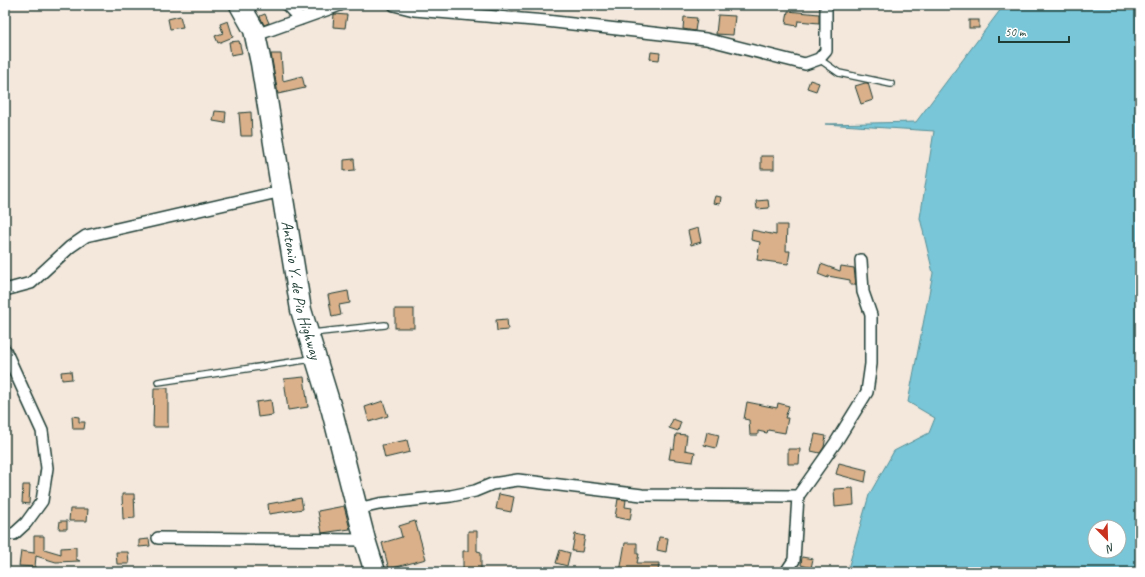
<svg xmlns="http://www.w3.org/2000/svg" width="1145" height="577" font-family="Caveat,sans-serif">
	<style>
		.water { fill: #79c6d8; stroke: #558f96; fill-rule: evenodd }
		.building { fill: #d9b08a; stroke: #1f3d34 }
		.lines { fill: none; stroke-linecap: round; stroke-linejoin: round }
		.lane-casing { stroke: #1f3d34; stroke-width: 8 }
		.street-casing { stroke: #1f3d34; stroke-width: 14 }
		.highway-casing { stroke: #1f3d34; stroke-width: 23 }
		.lane { stroke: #fff; stroke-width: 5.5 }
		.street { stroke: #fff; stroke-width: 11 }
		.highway { stroke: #fff; stroke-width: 20 }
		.labels { text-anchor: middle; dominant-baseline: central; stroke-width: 3; stroke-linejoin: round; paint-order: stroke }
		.street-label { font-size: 16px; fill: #1f3d34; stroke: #fff }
	</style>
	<rect width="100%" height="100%" fill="#f4e7dc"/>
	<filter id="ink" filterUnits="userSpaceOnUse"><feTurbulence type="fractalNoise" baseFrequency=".025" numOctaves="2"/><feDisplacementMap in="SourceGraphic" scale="8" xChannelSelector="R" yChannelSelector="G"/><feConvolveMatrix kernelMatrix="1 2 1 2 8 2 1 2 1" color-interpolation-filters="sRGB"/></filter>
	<g filter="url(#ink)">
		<!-- water -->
		<path class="water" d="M 1004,5 L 1140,5 L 1140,572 L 847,572 L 869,495 L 894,451 L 929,433 L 935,418 L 908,402 L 933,273 L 920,218 L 934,131 L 825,124 L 916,122 ZM 1095,527 L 1119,527 L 1119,551 L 1095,551 Z"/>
		<!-- building -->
		<g class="building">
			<path d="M 788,11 L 819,14 L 819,23 L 798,21 L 797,26 L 786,24 Z"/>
			<path d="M 265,14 L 269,23 L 264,25 L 260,16 Z"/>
			<path d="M 334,14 L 347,15 L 345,28 L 333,27 Z"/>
			<path d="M 718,15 L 735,16 L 733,35 L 716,34 Z"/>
			<path d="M 180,16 L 183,27 L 170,29 L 168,19 Z"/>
			<path d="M 684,17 L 697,18 L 695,31 L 683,29 Z"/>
			<rect x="969" y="20" width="10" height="8"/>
			<path d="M 228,21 L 233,37 L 218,43 L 215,36 L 223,33 L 220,24 Z"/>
			<path d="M 239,41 L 242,53 L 231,55 L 229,42 Z"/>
			<path d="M 651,52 L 660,53 L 659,60 L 650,59 Z"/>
			<path d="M 271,54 L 281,54 L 283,81 L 302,76 L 305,88 L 278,94 Z"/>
			<path d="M 810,80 L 819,83 L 816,91 L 807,88 Z"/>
			<path d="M 865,83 L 868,83 L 873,100 L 861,104 L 855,86 Z"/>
			<path d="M 215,111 L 226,112 L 225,123 L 213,121 Z"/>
			<path d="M 251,112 L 252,136 L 241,136 L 239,113 Z"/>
			<rect x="761" y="156" width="13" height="13"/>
			<path d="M 354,159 L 355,170 L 344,171 L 344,160 Z"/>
			<path d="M 715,196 L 721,197 L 720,204 L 713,203 Z"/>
			<path d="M 768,200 L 769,208 L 757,209 L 756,201 Z"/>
			<path d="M 776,225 L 787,225 L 786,251 L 790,251 L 788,264 L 757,260 L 760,242 L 751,240 L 752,230 L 776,235 Z"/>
			<path d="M 698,228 L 701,242 L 691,245 L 688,231 Z"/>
			<path d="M 821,264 L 840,271 L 841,266 L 854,268 L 856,285 L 850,285 L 850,280 L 828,276 L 828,278 L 818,274 Z"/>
			<path d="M 348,291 L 350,303 L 339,305 L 341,315 L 332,317 L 328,295 Z"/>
			<rect x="395" y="309" width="19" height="19"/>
			<path d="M 507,319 L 508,330 L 497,331 L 496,320 Z"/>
			<path d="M 71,371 L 72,379 L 62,380 L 61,372 Z"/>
			<path d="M 304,377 L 308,407 L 288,410 L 284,379 Z"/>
			<path d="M 154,388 L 168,388 L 168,427 L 153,427 Z"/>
			<path d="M 271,400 L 273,415 L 258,417 L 256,402 Z"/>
			<path d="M 383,401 L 388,416 L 369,422 L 365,407 Z"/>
			<path d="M 747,402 L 777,408 L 778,403 L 789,406 L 785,418 L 788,418 L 785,433 L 768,430 L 767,433 L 758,431 L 758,435 L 750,435 L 749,420 L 744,419 Z"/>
			<path d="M 72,416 L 79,417 L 79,422 L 85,422 L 84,429 L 73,429 Z"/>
			<path d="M 673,419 L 681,422 L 678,431 L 669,428 Z"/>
			<path d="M 707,432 L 719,435 L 716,448 L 704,445 Z"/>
			<path d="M 676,434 L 687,435 L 685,450 L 695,452 L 693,462 L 669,459 L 671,448 L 674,449 Z"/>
			<path d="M 815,434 L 826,436 L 824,447 L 820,453 L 811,451 Z"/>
			<path d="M 407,440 L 410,452 L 385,458 L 382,445 Z"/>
			<path d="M 788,449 L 800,449 L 799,464 L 788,464 Z"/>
			<path d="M 839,463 L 867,470 L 865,482 L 836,474 Z"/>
			<path d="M 23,485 L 30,485 L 29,504 L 22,503 Z"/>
			<path d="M 853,488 L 854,505 L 835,507 L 834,489 Z"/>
			<path d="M 122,494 L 134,494 L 135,518 L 123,519 Z"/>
			<path d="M 499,494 L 514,497 L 511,512 L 496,509 Z"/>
			<path d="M 301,498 L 303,509 L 269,514 L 268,504 Z"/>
			<path d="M 618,499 L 626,500 L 625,507 L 632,508 L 630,520 L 615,517 Z"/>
			<path d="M 344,506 L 350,529 L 322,533 L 318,511 Z"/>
			<path d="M 70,509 L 88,509 L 87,521 L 69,521 Z"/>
			<path d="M 60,521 L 67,521 L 67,529 L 59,529 Z"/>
			<path d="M 415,521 L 426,559 L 389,569 L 382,543 L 402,537 L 399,526 Z"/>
			<path d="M 468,531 L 477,531 L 477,551 L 481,552 L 481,572 L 463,572 L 463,551 L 468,551 Z"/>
			<path d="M 575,534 L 585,536 L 582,552 L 572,551 Z"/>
			<path d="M 34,536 L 44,536 L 44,549 L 61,554 L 61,548 L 76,547 L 76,559 L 80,561 L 56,562 L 36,556 L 35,567 L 19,566 L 21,551 L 34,553 Z"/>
			<path d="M 659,537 L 668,538 L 666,552 L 657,550 Z"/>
			<path d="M 149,539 L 150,546 L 139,547 L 139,540 Z"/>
			<path d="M 625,543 L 637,543 L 637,554 L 639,554 L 637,563 L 659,563 L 658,572 L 620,572 Z"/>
			<path d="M 560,550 L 570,553 L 567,566 L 556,563 Z"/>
			<path d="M 116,552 L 128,552 L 129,564 L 117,564 Z"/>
			<path d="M 802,557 L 813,559 L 811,568 L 801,565 Z"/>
		</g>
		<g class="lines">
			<!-- lane casing -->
			<g class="lane-casing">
				<g id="lane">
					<path d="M 819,59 L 839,73 L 891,84"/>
					<path d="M 312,333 L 385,325"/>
					<path d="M 158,382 L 312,359"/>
				</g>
			</g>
			<!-- street casing -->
			<g class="street-casing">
				<g id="street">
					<path d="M 287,5 L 300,19"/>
					<path d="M 394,5 L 414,10 L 546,21 L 706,39 L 805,64 L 819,59 L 826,51 L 826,5"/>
					<path d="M 256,35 L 340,5"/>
					<path d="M 5,290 L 31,283 L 70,247 L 86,236 L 282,191"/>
					<path d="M 5,350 L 42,431 L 47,468 L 42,501 L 26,523 L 14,534 L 5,534"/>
					<path d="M 357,509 L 379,504 L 451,496 L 475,491 L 492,484 L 518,480 L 642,495 L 798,496"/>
					<path d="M 158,538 L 365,540"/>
					<path d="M 786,572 L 794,560 L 798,496 L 836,442 L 867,392 L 871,364 L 871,315 L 863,292 L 861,260"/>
				</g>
			</g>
			<!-- highway casing -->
			<g class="highway-casing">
				<g id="highway">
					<path id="s1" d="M 240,5 L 254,30 L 261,63 L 301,310 L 332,411 L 365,540 L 375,572"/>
				</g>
			</g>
			<!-- lane -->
			<use href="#lane" class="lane"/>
			<!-- street -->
			<use href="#street" class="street"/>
			<!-- highway -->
			<use href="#highway" class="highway"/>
		</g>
	</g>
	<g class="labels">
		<!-- street labels -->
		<g class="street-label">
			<text stroke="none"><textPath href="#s1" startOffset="293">Antonio Y. de Pio Highway</textPath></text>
		</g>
	</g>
	<!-- margin -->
	<rect width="1145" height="577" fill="none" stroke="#fff" stroke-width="20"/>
	<rect x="10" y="10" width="1125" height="557" fill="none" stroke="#1f3d34" stroke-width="1.5" filter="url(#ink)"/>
	<!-- north arrow -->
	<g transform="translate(1107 539) rotate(157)"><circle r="19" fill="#ffffff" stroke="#a5b1ae"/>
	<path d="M0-3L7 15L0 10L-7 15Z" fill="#c8321e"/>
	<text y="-6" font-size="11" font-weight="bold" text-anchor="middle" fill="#1f3d34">N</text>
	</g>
	<!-- scale -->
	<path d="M999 36v6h70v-6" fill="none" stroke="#1f3d34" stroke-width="2"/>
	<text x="1005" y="36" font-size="12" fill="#1f3d34" stroke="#ffffff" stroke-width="3" paint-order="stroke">50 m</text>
</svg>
